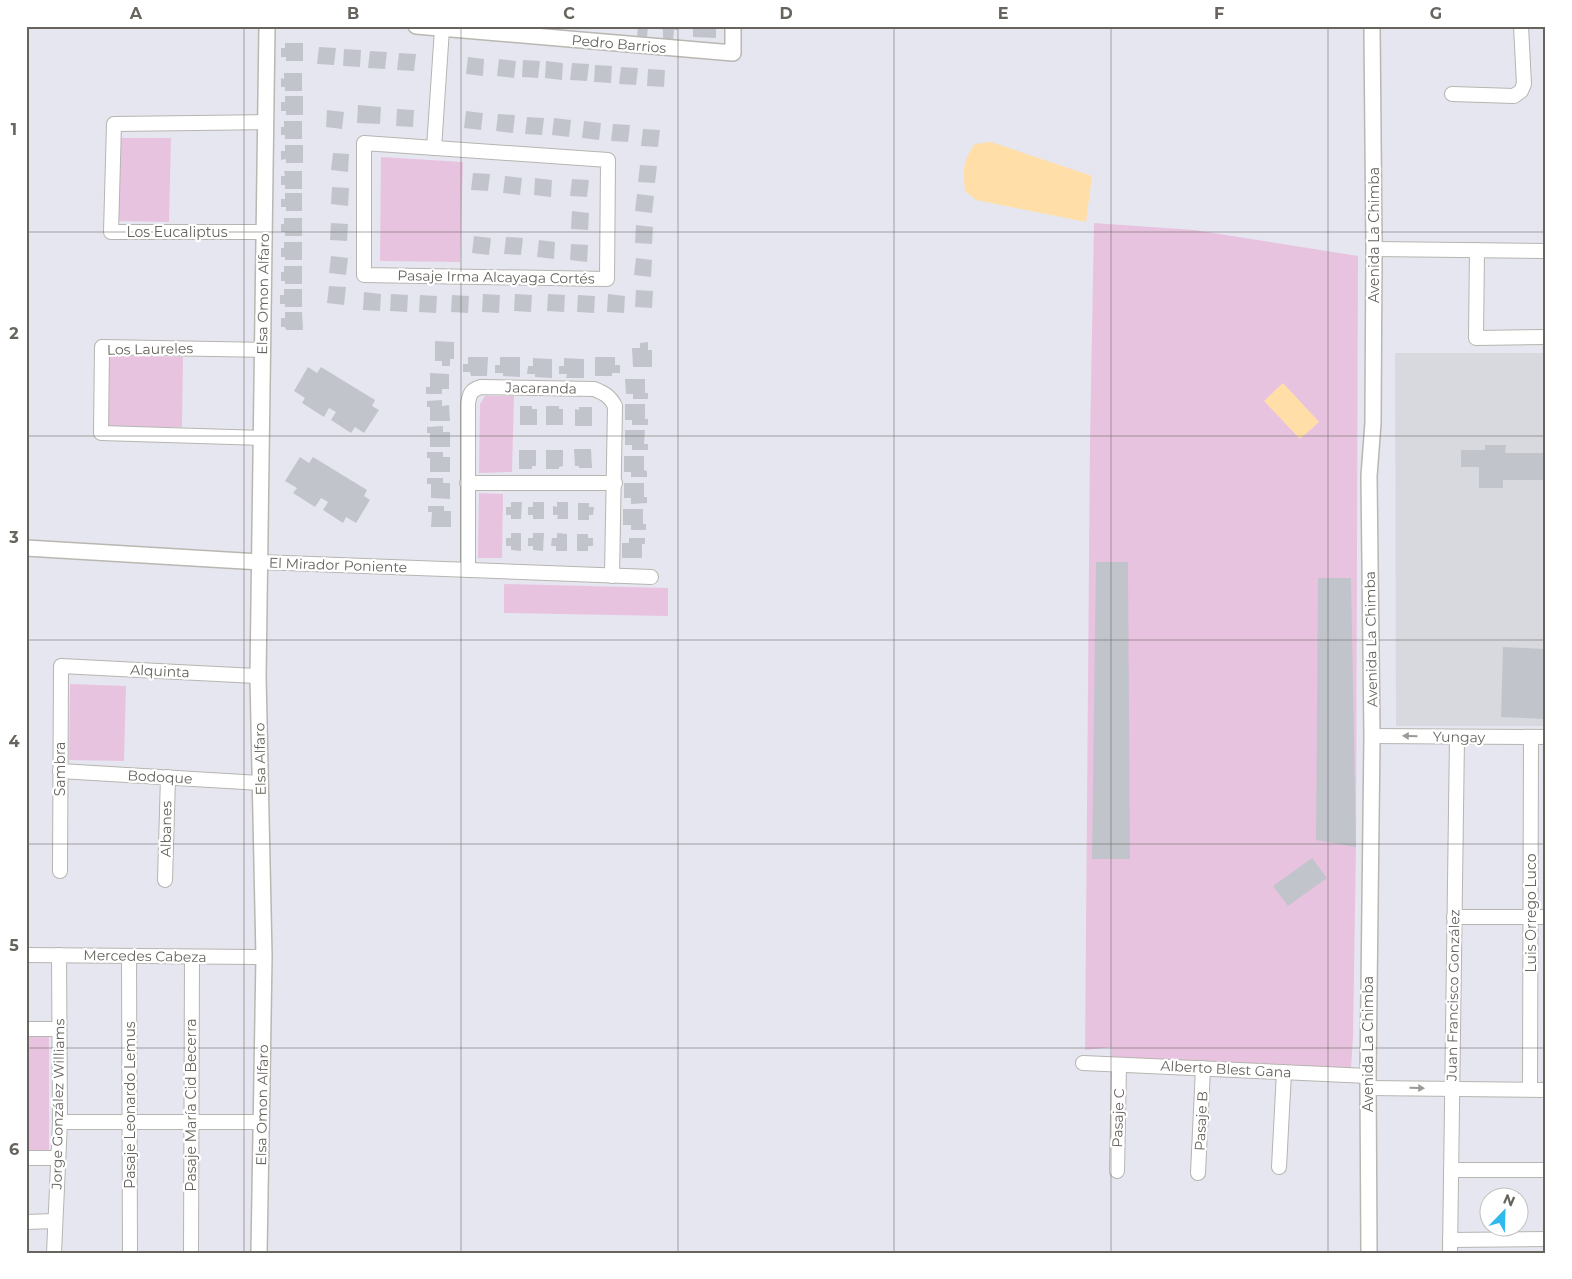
<svg xmlns="http://www.w3.org/2000/svg" width="1572" height="1279" font-family="Montserrat,sans-serif">
	<style>
		.industrial { fill: #d8d9df }
		.green { fill: #e8c3e0 }
		.water { fill: #ffdfa7 }
		.building { fill: #c2c4cb }
		.lines { fill: none; stroke-linecap: round; stroke-linejoin: round }
		.street-casing { stroke: #b6b5af; stroke-width: 16 }
		.secondary-casing { stroke: #b9b7b0; stroke-width: 18 }
		.street { stroke: #fff; stroke-width: 14 }
		.secondary { stroke: #fff; stroke-width: 15 }
		.oneway { fill: #9c9a96 }
		.grid { fill: none; stroke: #67645e; stroke-width: 1; stroke-opacity: 0.55 }
		.labels { text-anchor: middle; dominant-baseline: central; stroke-width: 4.5; stroke-linejoin: round; paint-order: stroke }
		.street-label { font-size: 14px; fill: #67645e; stroke: #fff }
		.neatline { fill: none; stroke: #67645e; stroke-width: 2 }
		.grid-label { font-size: 16px; text-anchor: middle; font-weight: bold; fill: #67645e }
	</style>
	<rect width="100%" height="100%" fill="#e6e6f0"/>
	<!-- industrial -->
	<path class="industrial" d="M 1395,353 L 1546,353 L 1546,726 L 1396,726 Z"/>
	<!-- green -->
	<g class="green">
		<path d="M 118,138 L 171,138 L 169,222 L 117,221 Z"/>
		<path d="M 381,157 L 463,162 L 460,262 L 380,261 Z"/>
		<path d="M 1094,223 L 1194,230 L 1358,256 L 1356,847 L 1353,1038 L 1351,1069 L 1112,1058 L 1112,1047 L 1085,1050 L 1090,439 Z"/>
		<path d="M 109,355 L 183,357 L 182,427 L 108,427 Z"/>
		<path d="M 485,396 L 514,396 L 512,472 L 479,473 L 480,404 Z"/>
		<path d="M 479,493 L 503,494 L 502,558 L 478,558 Z"/>
		<path d="M 504,584 L 668,588 L 668,616 L 504,613 Z"/>
		<path d="M 70,684 L 126,686 L 124,761 L 69,760 Z"/>
		<rect x="26" y="1037" width="23" height="114"/>
	</g>
	<!-- water -->
	<g class="water">
		<path d="M 991,142 L 1092,176 L 1086,222 L 976,200 L 965,191 C 963,170 962,162 975,144 Z"/>
		<path d="M 1283,383 L 1319,422 L 1300,439 L 1264,401 Z"/>
	</g>
	<!-- building -->
	<g class="building">
		<path d="M 638,26 L 648,26 L 647,37 L 637,37 Z"/>
		<path d="M 661,26 L 678,26 L 678,30 L 674,30 L 673,40 L 663,39 L 663,30 L 661,29 Z"/>
		<path d="M 693,26 L 716,26 L 716,38 L 693,37 Z"/>
		<path d="M 285,43 L 303,43 L 303,61 L 286,61 L 286,57 L 281,57 L 281,48 L 285,48 Z"/>
		<path d="M 319,47 L 336,48 L 334,65 L 317,64 Z"/>
		<path d="M 344,49 L 361,50 L 360,67 L 343,66 Z"/>
		<path d="M 370,51 L 387,52 L 385,69 L 368,68 Z"/>
		<path d="M 399,53 L 416,54 L 414,71 L 397,70 Z"/>
		<path d="M 468,57 L 484,59 L 483,76 L 466,74 Z"/>
		<path d="M 499,59 L 516,61 L 514,78 L 497,76 Z"/>
		<path d="M 523,60 L 540,61 L 538,78 L 522,77 Z"/>
		<path d="M 546,61 L 563,63 L 562,80 L 545,78 Z"/>
		<path d="M 572,63 L 589,64 L 587,81 L 570,80 Z"/>
		<path d="M 595,65 L 612,66 L 611,83 L 594,82 Z"/>
		<path d="M 621,67 L 638,68 L 636,85 L 619,84 Z"/>
		<path d="M 648,69 L 665,70 L 664,87 L 647,86 Z"/>
		<path d="M 284,73 L 302,73 L 302,91 L 285,91 L 285,87 L 281,87 L 281,78 L 284,79 Z"/>
		<path d="M 285,96 L 303,96 L 303,115 L 286,115 L 286,111 L 281,111 L 281,102 L 285,102 Z"/>
		<path d="M 358,105 L 381,107 L 380,124 L 357,123 Z"/>
		<path d="M 397,109 L 414,110 L 413,127 L 396,126 Z"/>
		<path d="M 327,110 L 344,112 L 342,129 L 326,127 Z"/>
		<path d="M 466,111 L 483,113 L 481,130 L 464,128 Z"/>
		<path d="M 498,114 L 515,115 L 513,133 L 496,131 Z"/>
		<path d="M 527,117 L 544,118 L 542,135 L 525,134 Z"/>
		<path d="M 554,118 L 571,120 L 569,137 L 552,135 Z"/>
		<path d="M 284,121 L 302,121 L 302,139 L 285,139 L 285,135 L 281,135 L 281,127 L 284,127 Z"/>
		<path d="M 584,121 L 601,123 L 599,140 L 582,138 Z"/>
		<path d="M 613,124 L 630,125 L 628,142 L 611,141 Z"/>
		<path d="M 643,129 L 660,130 L 658,147 L 641,146 Z"/>
		<path d="M 285,145 L 303,145 L 303,163 L 286,163 L 286,159 L 281,160 L 281,151 L 285,151 Z"/>
		<path d="M 333,153 L 349,154 L 348,172 L 331,170 Z"/>
		<path d="M 640,165 L 657,166 L 655,183 L 638,182 Z"/>
		<path d="M 284,171 L 302,171 L 302,189 L 285,189 L 285,185 L 281,185 L 281,176 L 285,176 Z"/>
		<path d="M 473,173 L 490,174 L 488,191 L 471,190 Z"/>
		<path d="M 505,176 L 522,178 L 520,195 L 503,193 Z"/>
		<path d="M 535,178 L 552,180 L 551,197 L 534,195 Z"/>
		<path d="M 572,179 L 589,180 L 587,197 L 570,196 Z"/>
		<path d="M 332,187 L 349,188 L 348,206 L 331,204 Z"/>
		<path d="M 285,193 L 302,193 L 302,211 L 286,211 L 286,207 L 281,207 L 281,199 L 285,199 Z"/>
		<path d="M 637,194 L 654,196 L 652,213 L 635,211 Z"/>
		<path d="M 572,211 L 589,213 L 588,230 L 571,229 Z"/>
		<path d="M 284,218 L 302,218 L 302,236 L 285,236 L 285,232 L 281,232 L 281,224 L 284,224 Z"/>
		<path d="M 331,223 L 348,224 L 347,241 L 330,240 Z"/>
		<path d="M 636,225 L 653,227 L 652,244 L 635,243 Z"/>
		<path d="M 474,236 L 491,238 L 489,255 L 472,253 Z"/>
		<path d="M 506,237 L 523,238 L 521,255 L 504,254 Z"/>
		<path d="M 539,240 L 555,242 L 554,259 L 537,257 Z"/>
		<path d="M 284,242 L 302,242 L 302,260 L 285,260 L 285,257 L 281,257 L 281,248 L 284,248 Z"/>
		<path d="M 571,244 L 588,245 L 587,262 L 570,260 Z"/>
		<path d="M 331,256 L 348,258 L 346,275 L 329,273 Z"/>
		<path d="M 636,258 L 652,260 L 651,277 L 634,275 Z"/>
		<path d="M 284,266 L 302,266 L 302,284 L 285,284 L 285,281 L 281,281 L 281,272 L 284,272 Z"/>
		<path d="M 329,286 L 346,287 L 344,305 L 327,303 Z"/>
		<path d="M 284,289 L 302,289 L 302,307 L 285,307 L 285,304 L 280,304 L 280,295 L 284,295 Z"/>
		<path d="M 636,290 L 653,291 L 652,308 L 635,307 Z"/>
		<path d="M 364,292 L 381,294 L 380,311 L 363,310 Z"/>
		<path d="M 391,294 L 408,295 L 407,312 L 390,311 Z"/>
		<path d="M 483,294 L 500,295 L 499,313 L 482,312 Z"/>
		<path d="M 515,294 L 532,295 L 531,312 L 514,311 Z"/>
		<path d="M 548,294 L 565,295 L 564,312 L 547,311 Z"/>
		<path d="M 608,294 L 625,296 L 624,313 L 607,312 Z"/>
		<path d="M 420,295 L 437,296 L 436,313 L 419,312 Z"/>
		<path d="M 452,295 L 469,296 L 468,313 L 451,312 Z"/>
		<path d="M 578,295 L 595,296 L 594,313 L 577,312 Z"/>
		<path d="M 285,312 L 302,312 L 303,330 L 286,330 L 285,327 L 281,327 L 281,318 L 285,318 Z"/>
		<path d="M 435,341 L 454,342 L 454,359 L 450,359 L 450,366 L 442,366 L 442,361 L 435,361 Z"/>
		<path d="M 648,342 L 648,350 L 652,350 L 652,367 L 633,367 L 632,348 L 640,348 L 640,343 Z"/>
		<path d="M 468,357 L 488,357 L 487,376 L 471,376 L 470,372 L 463,372 L 463,364 L 468,364 Z"/>
		<path d="M 500,357 L 520,357 L 520,377 L 503,376 L 503,373 L 495,373 L 495,365 L 500,365 Z"/>
		<path d="M 595,357 L 615,357 L 615,365 L 620,365 L 620,373 L 612,373 L 612,376 L 595,376 Z"/>
		<path d="M 533,358 L 552,359 L 552,378 L 535,377 L 535,374 L 527,374 L 528,366 L 533,366 Z"/>
		<path d="M 564,358 L 584,359 L 584,378 L 566,378 L 567,374 L 559,374 L 559,366 L 564,366 Z"/>
		<path d="M 308,367 L 317,373 L 321,367 L 375,400 L 372,406 L 379,410 L 364,433 L 355,427 L 351,433 L 331,420 L 336,412 L 329,408 L 324,417 L 302,403 L 305,398 L 294,391 Z"/>
		<path d="M 430,373 L 449,374 L 449,389 L 442,389 L 442,394 L 426,394 L 426,387 L 430,387 Z"/>
		<path d="M 625,379 L 645,379 L 645,393 L 648,393 L 648,399 L 633,399 L 633,394 L 626,394 Z"/>
		<path d="M 442,400 L 442,406 L 449,405 L 450,421 L 430,421 L 430,407 L 427,407 L 427,401 Z"/>
		<path d="M 625,404 L 645,404 L 645,419 L 648,419 L 648,425 L 632,425 L 632,420 L 625,420 Z"/>
		<path d="M 520,406 L 532,406 L 532,409 L 537,409 L 537,425 L 520,425 Z"/>
		<path d="M 546,406 L 559,406 L 559,409 L 563,409 L 563,425 L 546,425 Z"/>
		<path d="M 579,407 L 592,407 L 592,426 L 575,426 L 575,409 L 579,410 Z"/>
		<path d="M 443,426 L 443,432 L 450,432 L 450,447 L 430,447 L 430,433 L 427,433 L 427,427 Z"/>
		<path d="M 625,430 L 645,430 L 644,444 L 648,444 L 648,450 L 632,450 L 632,445 L 625,445 Z"/>
		<path d="M 1485,445 L 1506,445 L 1505,453 L 1546,453 L 1546,489 L 1544,489 L 1544,480 L 1503,480 L 1503,488 L 1479,488 L 1479,467 L 1461,467 L 1461,450 L 1485,450 Z"/>
		<path d="M 574,449 L 591,449 L 592,468 L 579,468 L 579,466 L 575,466 Z"/>
		<path d="M 519,450 L 536,450 L 536,466 L 532,466 L 532,469 L 519,469 Z"/>
		<path d="M 546,450 L 563,450 L 563,466 L 559,467 L 559,469 L 546,469 Z"/>
		<path d="M 427,452 L 443,452 L 443,457 L 450,457 L 450,472 L 430,472 L 430,458 L 427,458 Z"/>
		<path d="M 624,456 L 644,456 L 644,470 L 647,471 L 647,477 L 631,477 L 631,472 L 624,472 Z"/>
		<path d="M 300,457 L 309,463 L 313,457 L 367,490 L 364,496 L 370,500 L 356,523 L 346,517 L 343,523 L 323,510 L 328,502 L 321,498 L 315,507 L 293,493 L 297,488 L 285,481 Z"/>
		<path d="M 427,478 L 443,478 L 443,483 L 450,483 L 450,499 L 431,498 L 431,484 L 427,484 Z"/>
		<path d="M 624,483 L 644,483 L 644,497 L 647,497 L 647,503 L 631,504 L 631,498 L 624,498 Z"/>
		<path d="M 511,502 L 522,502 L 521,519 L 511,519 L 511,515 L 506,515 L 506,507 L 511,507 Z"/>
		<path d="M 533,502 L 544,502 L 544,519 L 533,519 L 533,515 L 528,515 L 528,507 L 533,507 Z"/>
		<path d="M 557,502 L 568,502 L 568,519 L 557,519 L 558,515 L 553,515 L 553,506 L 557,507 Z"/>
		<path d="M 578,503 L 589,503 L 589,507 L 594,507 L 593,515 L 589,515 L 589,520 L 578,520 Z"/>
		<path d="M 428,506 L 444,506 L 444,511 L 451,511 L 451,527 L 431,527 L 432,512 L 428,512 Z"/>
		<path d="M 623,509 L 643,509 L 643,524 L 646,524 L 646,530 L 631,530 L 631,525 L 623,525 Z"/>
		<path d="M 511,533 L 521,533 L 521,551 L 511,550 L 511,546 L 506,546 L 506,538 L 511,538 Z"/>
		<path d="M 533,533 L 544,533 L 543,551 L 533,550 L 533,546 L 528,546 L 528,538 L 533,538 Z"/>
		<path d="M 557,533 L 567,534 L 567,551 L 556,551 L 556,546 L 551,546 L 552,538 L 557,538 Z"/>
		<path d="M 577,534 L 588,534 L 588,538 L 593,538 L 593,546 L 588,546 L 588,551 L 577,551 Z"/>
		<path d="M 629,538 L 645,538 L 645,544 L 642,544 L 642,558 L 622,558 L 622,543 L 629,543 Z"/>
		<path d="M 1096,562 L 1128,562 L 1130,859 L 1092,859 Z"/>
		<path d="M 1318,578 L 1351,578 L 1356,847 L 1316,840 Z"/>
		<path d="M 1503,647 L 1546,649 L 1546,719 L 1501,717 Z"/>
		<path d="M 1312,858 L 1327,878 L 1288,906 L 1273,886 Z"/>
	</g>
	<g class="lines">
		<!-- street casing -->
		<g class="street-casing">
			<g id="street">
				<path d="M 1452,94 L 1514,96 L 1521,91 L 1524,84 L 1521,26"/>
				<path d="M 364,143 L 608,160 L 607,279 L 364,275 Z"/>
				<path d="M 434,148 L 442,29"/>
				<path d="M 264,232 L 111,232 L 114,124 L 266,122"/>
				<path d="M 1374,249 L 1546,251"/>
				<path d="M 1477,250 L 1476,338 L 1546,337"/>
				<path d="M 261,438 L 101,433 L 102,347 L 263,350"/>
				<path d="M 467,483 L 615,483"/>
				<path d="M 259,562 L 651,577"/>
				<path d="M 468,570 L 468,403 C 470,393 471,390 481,387 L 594,389 C 604,393 610,396 615,406 L 612,576"/>
				<path d="M 1372,736 L 1546,737"/>
				<path d="M 60,771 L 261,783"/>
				<path d="M 60,871 L 61,666 L 258,676"/>
				<path d="M 165,880 L 168,777"/>
				<path d="M 1454,917 L 1546,917"/>
				<path d="M 26,955 L 264,957"/>
				<path d="M 129,956 L 130,1253"/>
				<path d="M 26,1029 L 59,1029"/>
				<path d="M 1083,1063 L 1368,1076"/>
				<path d="M 1368,1088 L 1546,1090"/>
				<path d="M 1530,1089 L 1531,737"/>
				<path d="M 60,1122 L 262,1122"/>
				<path d="M 26,1158 L 58,1158"/>
				<path d="M 1279,1167 L 1284,1072"/>
				<path d="M 1451,1170 L 1546,1170"/>
				<path d="M 1117,1171 L 1119,1065"/>
				<path d="M 1198,1173 L 1203,1068"/>
				<path d="M 26,1222 L 55,1221"/>
				<path d="M 1450,1240 L 1546,1239"/>
				<path d="M 54,1253 L 60,1122 L 59,955"/>
				<path d="M 191,1253 L 192,957"/>
				<path d="M 1450,1253 L 1457,737"/>
			</g>
		</g>
		<!-- secondary casing -->
		<g class="secondary-casing">
			<g id="secondary">
				<path d="M 416,26 L 733,53 L 733,26"/>
				<path d="M 26,548 L 259,562"/>
				<path d="M 259,1253 L 264,957 L 258,676 L 267,26"/>
				<path d="M 1369,1253 L 1368,1076 L 1372,736 L 1369,476 L 1373,423 L 1374,249 L 1372,26"/>
			</g>
		</g>
		<!-- street -->
		<use href="#street" class="street"/>
		<!-- secondary -->
		<use href="#secondary" class="secondary"/>
	</g>
	<!-- one-way arrows -->
	<defs><path id="oneway-solid" d="M-6-.8H1V-3.2L6.5 0L1 3.2V.8H-6Z" transform="scale(1.25)"/></defs>
	<g class="oneway">
		<use href="#oneway-solid" transform="translate(1410 736) rotate(-179)"/>
		<use href="#oneway-solid" transform="translate(1417 1088) rotate(1)"/>
	</g>
	<!-- grid -->
	<path class="grid" d="M 244,26 L 244,1253M 461,26 L 461,1253M 678,26 L 678,1253M 894,26 L 894,1253M 1111,26 L 1111,1253M 1328,26 L 1328,1253M 26,232 L 1546,232M 26,436 L 1546,436M 26,640 L 1546,640M 26,844 L 1546,844M 26,1048 L 1546,1048"/>
	<g class="labels">
		<!-- street labels -->
		<g class="street-label">
			<text transform="translate(619 44) rotate(5)">Pedro Barrios</text>
			<text x="177" y="232">Los Eucaliptus</text>
			<text transform="translate(1374 235) rotate(-90)">Avenida La Chimba</text>
			<text transform="translate(496 277) rotate(1)">Pasaje Irma Alcayaga Cortés</text>
			<text transform="translate(263 294) rotate(-89)">Elsa Omon Alfaro</text>
			<text transform="translate(150 349) rotate(-1)">Los Laureles</text>
			<text transform="translate(541 388) rotate(1)">Jacaranda</text>
			<text transform="translate(338 565) rotate(2)">El Mirador Poniente</text>
			<text transform="translate(1371 639) rotate(-91)">Avenida La Chimba</text>
			<text transform="translate(160 671) rotate(3)">Alquinta</text>
			<text transform="translate(1459 737) rotate(1)">Yungay</text>
			<text transform="translate(260 759) rotate(-91)">Elsa Alfaro</text>
			<text transform="translate(60 769) rotate(-90)">Sambra</text>
			<text transform="translate(160 777) rotate(3)">Bodoque</text>
			<text transform="translate(166 829) rotate(-89)">Albanes</text>
			<text transform="translate(1531 913) rotate(-90)">Luis Orrego Luco</text>
			<text transform="translate(145 956) rotate(1)">Mercedes Cabeza</text>
			<text transform="translate(1453 995) rotate(-89)">Juan Francisco González</text>
			<text transform="translate(1368 1044) rotate(-90)">Avenida La Chimba</text>
			<text transform="translate(1226 1069) rotate(3)">Alberto Blest Gana</text>
			<text transform="translate(58 1104) rotate(-89)">Jorge González Williams</text>
			<text transform="translate(130 1105) rotate(-90)">Pasaje Leonardo Lemus</text>
			<text transform="translate(191 1105) rotate(-90)">Pasaje María Cid Becerra</text>
			<text transform="translate(262 1105) rotate(-89)">Elsa Omon Alfaro</text>
			<text transform="translate(1118 1118) rotate(-88)">Pasaje C</text>
			<text transform="translate(1201 1121) rotate(-87)">Pasaje B</text>
		</g>
	</g>
	<!-- border -->
	<rect width="1572" height="1279" fill="none" stroke="#ffffff" stroke-width="55"/>
	<!-- north arrow -->
	<g transform="translate(1504 1212) rotate(23)"><circle r="24" fill="#ffffff" stroke="#c2c1bf"/>
	<path d="M0-4L9 19L0 12L-9 19Z" fill="#30b9ec"/>
	<text y="-8" font-size="14" font-weight="bold" text-anchor="middle" fill="#67645e">N</text>
	</g>
	<rect x="28" y="28" width="1516" height="1224" class="neatline"/>
	<g class="grid-label">
		<text x="136" y="19">A</text>
		<text x="353" y="19">B</text>
		<text x="569" y="19">C</text>
		<text x="786" y="19">D</text>
		<text x="1003" y="19">E</text>
		<text x="1219" y="19">F</text>
		<text x="1436" y="19">G</text>
		<text x="14" y="135">1</text>
		<text x="14" y="339">2</text>
		<text x="14" y="543">3</text>
		<text x="14" y="747">4</text>
		<text x="14" y="951">5</text>
		<text x="14" y="1155">6</text>
	</g>
</svg>
